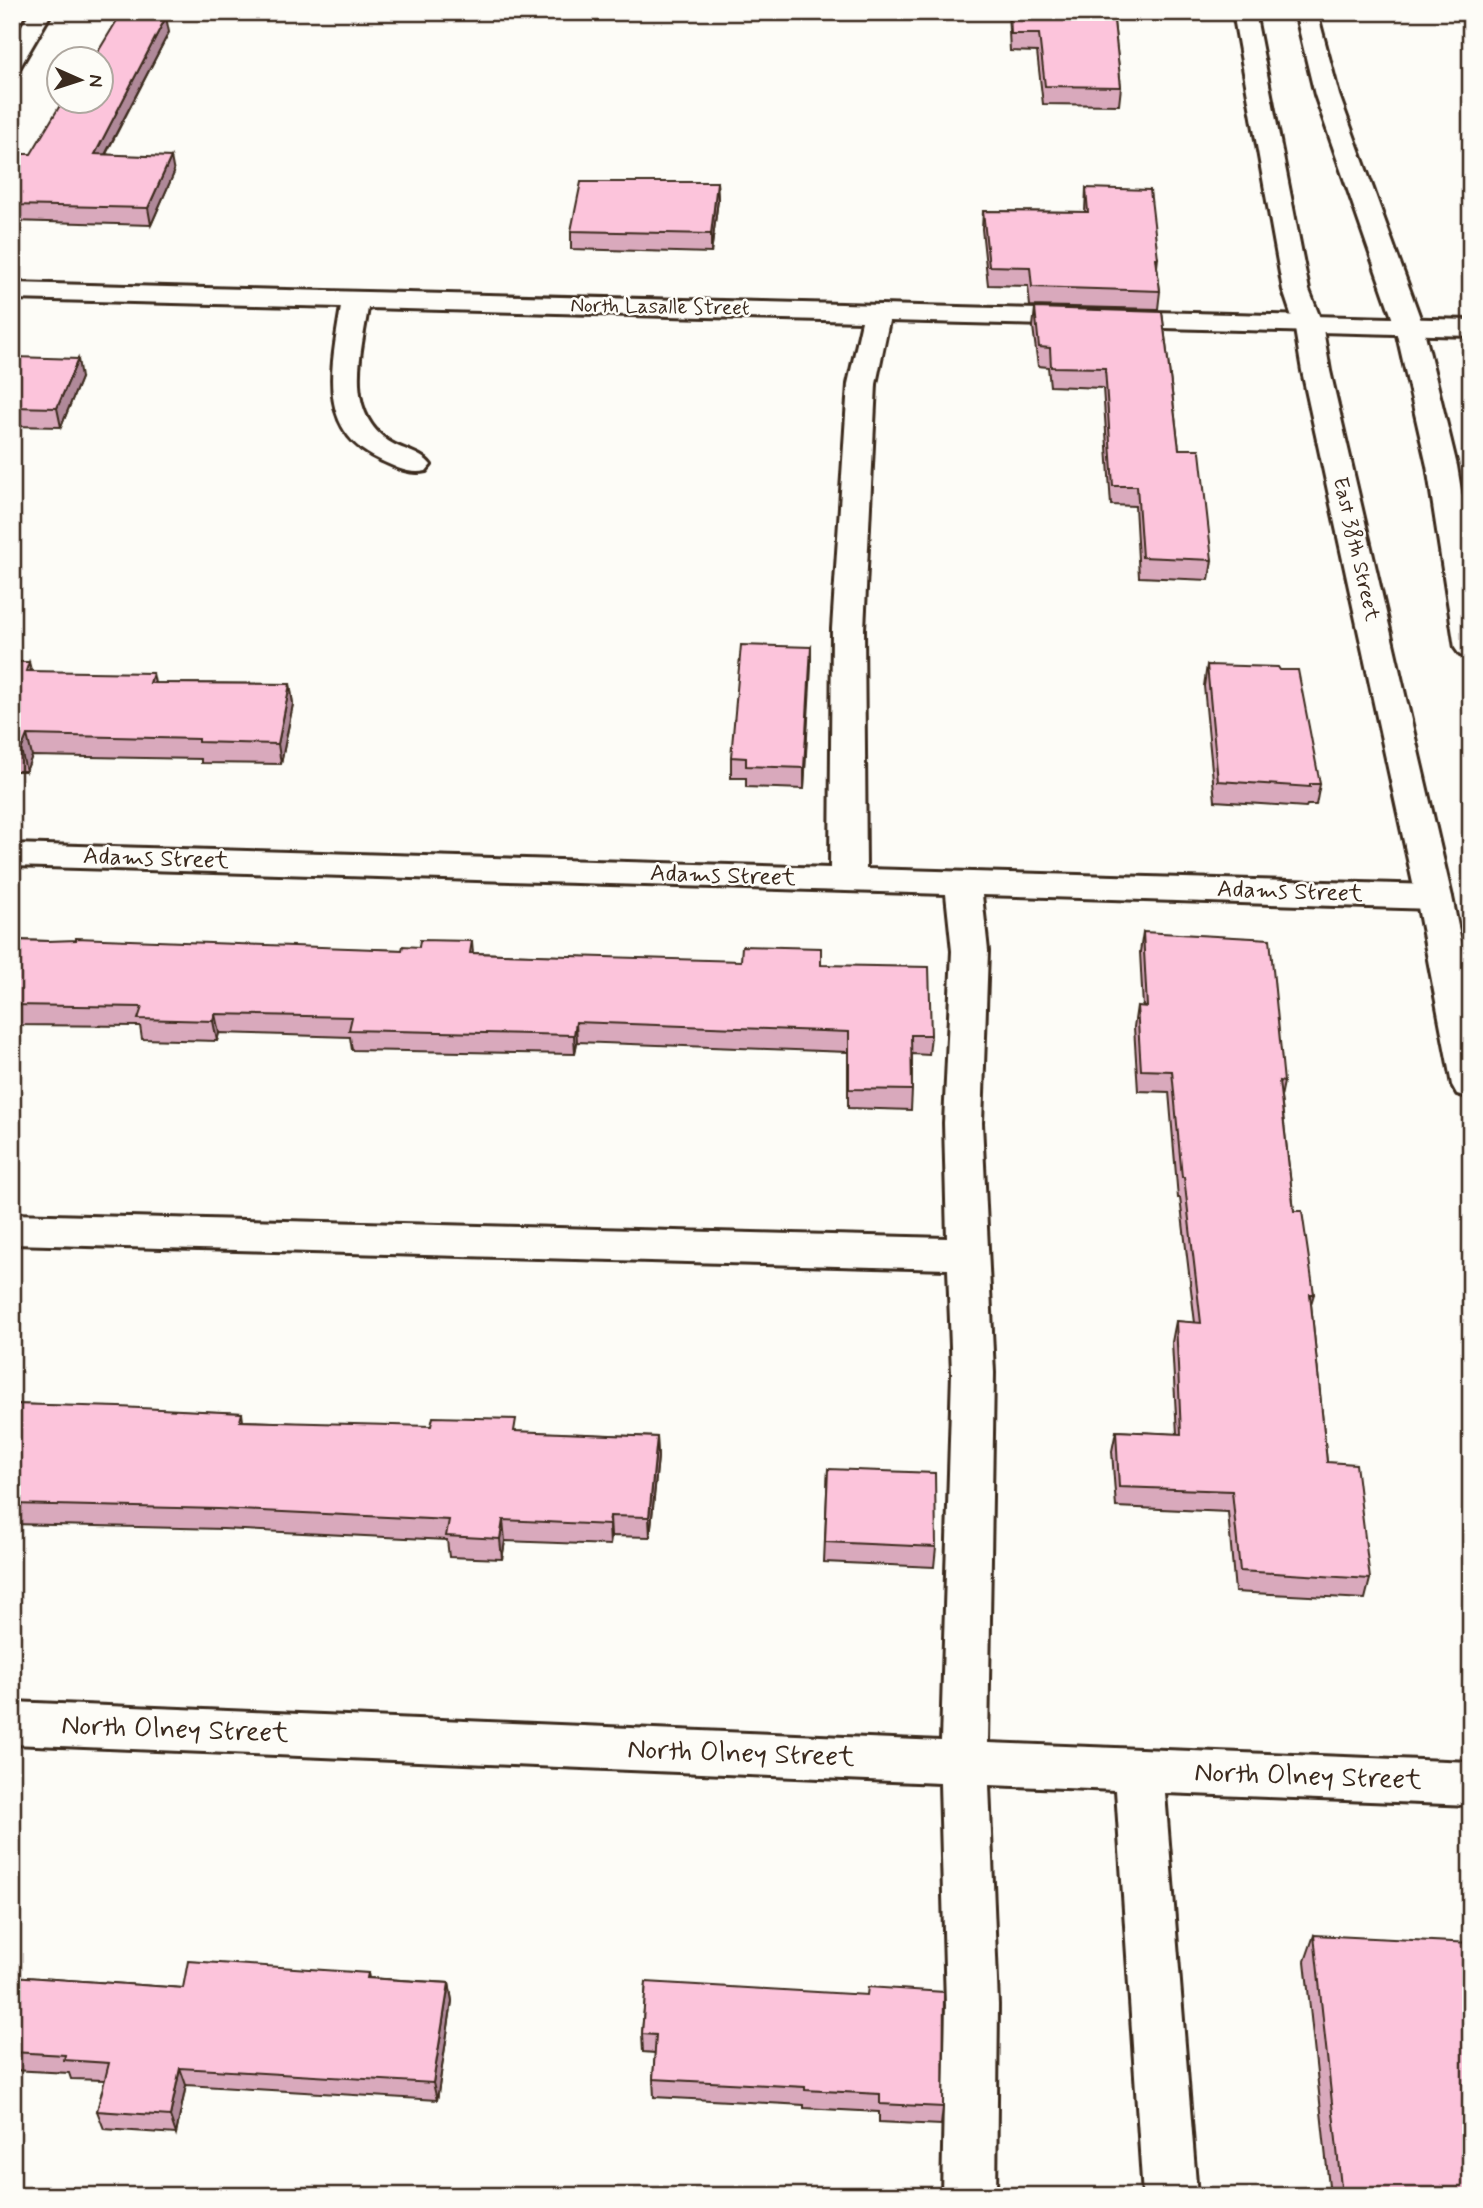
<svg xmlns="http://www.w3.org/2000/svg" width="1483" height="2208" font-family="Mynerve,sans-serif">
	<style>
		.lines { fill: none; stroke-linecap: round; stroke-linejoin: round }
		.minor-casing { stroke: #3b2a1e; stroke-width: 6 }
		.major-casing { stroke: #3b2a1e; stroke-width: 6 }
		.minor { fill: #fdfcf7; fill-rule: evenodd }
		.major { fill: #fdfcf7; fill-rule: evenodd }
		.wall { fill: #d9a9bc; stroke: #3b2a1e; stroke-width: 2 }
		.shaded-wall { fill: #b08999; stroke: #3b2a1e; stroke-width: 2 }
		.building { fill: #fcc4db; stroke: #3b2a1e; stroke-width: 2 }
		.labels { text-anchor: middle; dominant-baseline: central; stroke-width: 5; stroke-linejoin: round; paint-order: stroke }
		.far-street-label { font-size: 21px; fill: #3b2a1e; stroke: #fdfcf7 }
		.street-label { font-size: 24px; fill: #3b2a1e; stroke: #fdfcf7 }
		.near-street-label { font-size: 28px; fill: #3b2a1e; stroke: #fdfcf7 }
	</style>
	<rect width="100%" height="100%" fill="#fdfcf7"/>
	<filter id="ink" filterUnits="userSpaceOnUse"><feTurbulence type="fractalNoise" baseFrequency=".0143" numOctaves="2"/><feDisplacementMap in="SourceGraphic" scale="14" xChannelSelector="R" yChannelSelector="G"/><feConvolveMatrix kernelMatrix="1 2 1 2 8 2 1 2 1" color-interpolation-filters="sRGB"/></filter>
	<g filter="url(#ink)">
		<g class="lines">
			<!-- minor casing -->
			<g class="minor-casing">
				<g id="minor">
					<path d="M 30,12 L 52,12 L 20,67 L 12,69 L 12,42 Z"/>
					<path d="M 12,283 L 1471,320 L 1471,336 L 889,321 L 876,384 L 864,629 L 866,869 L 1434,885 L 1447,889 L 1452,897 L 1447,905 L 1434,909 L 982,895 L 988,951 L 982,1123 L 994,1373 L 988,1743 L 1471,1762 L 1471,1805 L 1165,1793 L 1197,2196 L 1143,2196 L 1116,1790 L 989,1785 L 998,2005 L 996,2196 L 942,2196 L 946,2005 L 940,1783 L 12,1744 L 12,1702 L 941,1741 L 952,1373 L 948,1269 L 12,1244 L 12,1214 L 947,1238 L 944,1123 L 952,951 L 946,894 L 12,866 L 12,844 L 830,868 L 832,629 L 848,384 L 862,321 L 368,308 C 361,353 344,410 388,441 C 401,450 421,452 431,465 L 426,471 C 410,475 395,467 380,460 C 315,430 332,364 341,307 L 12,299 Z"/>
				</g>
			</g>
			<!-- major casing -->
			<g class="major-casing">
				<g id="major">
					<path d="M 1233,12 L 1255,12 L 1309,290 L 1322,323 L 1330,371 L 1452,897 L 1471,990 L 1471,1098 L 1457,1094 L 1452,1085 L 1416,897 L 1302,371 L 1294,323 L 1283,290 Z"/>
					<path d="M 1295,12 L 1317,12 L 1339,95 L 1423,326 L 1457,466 L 1471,551 L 1471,658 L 1460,655 L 1455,648 L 1427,466 L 1395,326 L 1315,95 Z"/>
				</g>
			</g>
			<!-- minor -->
			<use href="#minor" class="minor"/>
			<!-- major -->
			<use href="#major" class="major"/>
		</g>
		<!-- wall -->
		<g class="wall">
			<path d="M 1008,12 L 1113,12 L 1121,87 L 1119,105 L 1043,104 L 1037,52 L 1010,51 Z"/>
			<path d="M 1461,12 L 1471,12 L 1471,41 Z"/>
			<path d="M 169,32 L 106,154 L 174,173 L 151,225 L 12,221 L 12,161 L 31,154 Z"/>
			<path d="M 717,182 L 718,200 L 711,253 L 571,249 L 571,231 Z"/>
			<path d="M 1086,188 L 1158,258 L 1157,267 L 1160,291 L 1158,309 L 1030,306 L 1028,286 L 988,285 L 982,229 L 983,211 L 1085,212 Z"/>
			<path d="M 1035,308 L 1162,312 L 1179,449 L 1212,560 L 1209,580 L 1139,577 L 1135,506 L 1111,505 L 1103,388 L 1050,386 L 1048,367 L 1038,366 L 1033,327 Z"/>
			<path d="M 12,363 L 81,378 L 61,427 L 12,426 Z"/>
			<path d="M 811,647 L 804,789 L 746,787 L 746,778 L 731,778 L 731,757 Z"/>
			<path d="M 12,662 L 31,671 L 155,683 L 290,684 L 293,704 L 281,764 L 201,763 L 201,759 L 32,756 L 26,771 L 12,771 Z"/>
			<path d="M 1207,665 L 1320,784 L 1316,805 L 1307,805 L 1306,807 L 1215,801 L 1204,686 Z"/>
			<path d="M 1143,932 L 1284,1082 L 1281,1097 L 1294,1211 L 1314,1294 L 1311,1304 L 1327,1462 L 1370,1579 L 1365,1599 L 1235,1592 L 1228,1512 L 1116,1507 L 1112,1451 L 1116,1431 L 1177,1434 L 1172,1342 L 1176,1321 L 1195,1323 L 1180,1198 L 1178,1198 L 1169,1092 L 1138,1091 L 1134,1027 L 1137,1006 L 1143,1007 L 1140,952 Z"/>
			<path d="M 12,940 L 402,950 L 419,947 L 472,941 L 473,953 L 821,965 L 931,1035 L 929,1055 L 912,1054 L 912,1090 L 911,1110 L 848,1108 L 848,1052 L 577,1042 L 575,1054 L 352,1050 L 350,1037 L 219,1033 L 217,1041 L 142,1039 L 140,1026 L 12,1025 Z"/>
			<path d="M 12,1404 L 242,1413 L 243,1421 L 657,1437 L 658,1457 L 650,1537 L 611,1536 L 610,1545 L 505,1541 L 502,1559 L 449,1557 L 447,1540 L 223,1529 L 12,1524 Z"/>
			<path d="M 828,1469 L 936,1547 L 934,1567 L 824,1562 Z"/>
			<path d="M 1314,1935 L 1471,2196 L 1330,2196 L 1305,1961 Z"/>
			<path d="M 368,1973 L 369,1978 L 449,1983 L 452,2001 L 437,2100 L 186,2085 L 176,2134 L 104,2129 L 97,2111 L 105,2080 L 71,2079 L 69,2073 L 12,2070 L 12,1976 L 183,1988 Z"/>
			<path d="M 646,1982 L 943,2107 L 941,2125 L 879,2122 L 879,2112 L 804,2108 L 804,2105 L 654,2097 L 653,2079 L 655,2053 L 643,2052 L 642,2034 Z"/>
		</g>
		<!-- shaded-wall -->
		<g class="shaded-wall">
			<path d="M 166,17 L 169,32 L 97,170 L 95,154 Z"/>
			<path d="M 171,157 L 174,173 L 151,225 L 148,208 Z"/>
			<path d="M 717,182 L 718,200 L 711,253 L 711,234 Z"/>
			<path d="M 78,359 L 81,378 L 61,427 L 57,408 Z"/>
			<path d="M 811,647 L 811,667 L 804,789 L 804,768 Z"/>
			<path d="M 29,662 L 34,682 L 26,671 Z"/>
			<path d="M 153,673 L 157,693 L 150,683 Z"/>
			<path d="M 290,684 L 293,704 L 281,764 L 278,744 Z"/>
			<path d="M 27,735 L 32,756 L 26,771 L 21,750 Z"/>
			<path d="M 215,1014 L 219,1033 L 217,1041 L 213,1021 Z"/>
			<path d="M 576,1022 L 577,1042 L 575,1054 L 574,1035 Z"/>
			<path d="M 657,1437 L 658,1457 L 650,1537 L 649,1517 Z"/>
			<path d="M 610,1516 L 611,1536 L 610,1545 L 609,1525 Z"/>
			<path d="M 503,1520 L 505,1541 L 502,1559 L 500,1539 Z"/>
			<path d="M 449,1983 L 452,2001 L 437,2100 L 433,2083 Z"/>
			<path d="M 180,2068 L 186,2085 L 176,2134 L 170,2116 Z"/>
		</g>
		<!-- building -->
		<g class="building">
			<path d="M 122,12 L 159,12 L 166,17 L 95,154 L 171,157 L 148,208 L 12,205 L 12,161 L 16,154 L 31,154 L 62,102 L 102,102 L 102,60 L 93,60 Z"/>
			<path d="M 1010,12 L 1113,12 L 1121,87 L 1045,86 L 1039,34 L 1011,34 Z"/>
			<path d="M 581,182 L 717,182 L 711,234 L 571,231 Z"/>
			<path d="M 1086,188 L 1150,190 L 1158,258 L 1156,258 L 1160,291 L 1032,287 L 1030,267 L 989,266 L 983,211 L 1088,212 Z"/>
			<path d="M 1035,308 L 1162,312 L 1179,449 L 1199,449 L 1200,452 L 1212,560 L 1142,557 L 1137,486 L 1113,486 L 1105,368 L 1051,367 L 1050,348 L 1039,347 Z"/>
			<path d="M 15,357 L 78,359 L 57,408 L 12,407 L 12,363 Z"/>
			<path d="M 741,645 L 811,647 L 804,768 L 746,766 L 746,758 L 731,757 Z"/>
			<path d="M 12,662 L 29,662 L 26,671 L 153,673 L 150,683 L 290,684 L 278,744 L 198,742 L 198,739 L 27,735 L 21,750 L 12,750 Z"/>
			<path d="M 1207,665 L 1278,667 L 1280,670 L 1298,670 L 1320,784 L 1310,784 L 1310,787 L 1218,781 Z"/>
			<path d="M 1143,932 L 1270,939 L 1284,1082 L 1279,1081 L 1294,1211 L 1302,1211 L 1314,1294 L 1310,1294 L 1327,1462 L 1356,1464 L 1370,1579 L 1240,1571 L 1232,1491 L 1119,1487 L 1116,1431 L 1181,1434 L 1176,1321 L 1201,1323 L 1184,1177 L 1182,1177 L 1172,1071 L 1141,1070 L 1137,1006 L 1147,1007 Z"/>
			<path d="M 76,938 L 402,950 L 403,946 L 419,947 L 420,940 L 472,941 L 470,953 L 741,961 L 742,946 L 821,948 L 821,965 L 929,967 L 931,1035 L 911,1035 L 912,1090 L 849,1089 L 849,1032 L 576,1022 L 574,1035 L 349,1030 L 352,1017 L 215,1014 L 213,1021 L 138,1019 L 142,1007 L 12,1005 L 12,940 L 48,941 L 76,940 Z"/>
			<path d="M 12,1404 L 119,1407 L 242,1413 L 240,1421 L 431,1426 L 433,1417 L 516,1419 L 514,1431 L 657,1437 L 649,1517 L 610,1516 L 609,1525 L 503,1520 L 500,1539 L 446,1536 L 449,1520 L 218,1509 L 12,1504 Z"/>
			<path d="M 828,1469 L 935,1473 L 936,1547 L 825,1542 Z"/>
			<path d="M 1314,1935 L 1471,1943 L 1471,2196 L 1342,2196 Z"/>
			<path d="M 188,1961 L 368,1973 L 367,1978 L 449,1983 L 433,2083 L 180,2068 L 170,2116 L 97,2111 L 109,2063 L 64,2060 L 65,2055 L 12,2052 L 12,1976 L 183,1988 Z"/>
			<path d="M 646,1982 L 867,1995 L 868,1987 L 944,1992 L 943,2107 L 880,2104 L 880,2094 L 805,2090 L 805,2087 L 653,2079 L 656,2035 L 642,2034 Z"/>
		</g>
	</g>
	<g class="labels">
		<!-- far-street labels -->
		<g class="far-street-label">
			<text transform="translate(660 307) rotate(1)">North Lasalle Street</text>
			<text transform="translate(1356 549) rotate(77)">East 38th Street</text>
		</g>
		<!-- street labels -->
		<g class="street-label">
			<text transform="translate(156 859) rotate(2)">Adams Street</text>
			<text transform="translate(723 876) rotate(2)">Adams Street</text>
			<text transform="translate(1290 892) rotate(2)">Adams Street</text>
		</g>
		<!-- near-street labels -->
		<g class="near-street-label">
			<text transform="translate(175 1730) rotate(2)">North Olney Street</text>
			<text transform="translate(741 1754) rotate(2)">North Olney Street</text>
			<text transform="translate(1308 1777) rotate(2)">North Olney Street</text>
		</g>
	</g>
	<!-- margin -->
	<rect width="1483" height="2208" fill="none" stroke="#fdfcf7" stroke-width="42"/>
	<rect x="21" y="21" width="1441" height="2166" fill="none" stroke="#3b2a1e" stroke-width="2.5" filter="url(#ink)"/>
	<!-- north arrow -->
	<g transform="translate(80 80) rotate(93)"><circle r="33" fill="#fdfcf7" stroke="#afa8a0" stroke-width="2"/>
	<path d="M0-5L12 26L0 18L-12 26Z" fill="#3b2a1e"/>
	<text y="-10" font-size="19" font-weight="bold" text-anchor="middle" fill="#3b2a1e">N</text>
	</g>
</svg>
